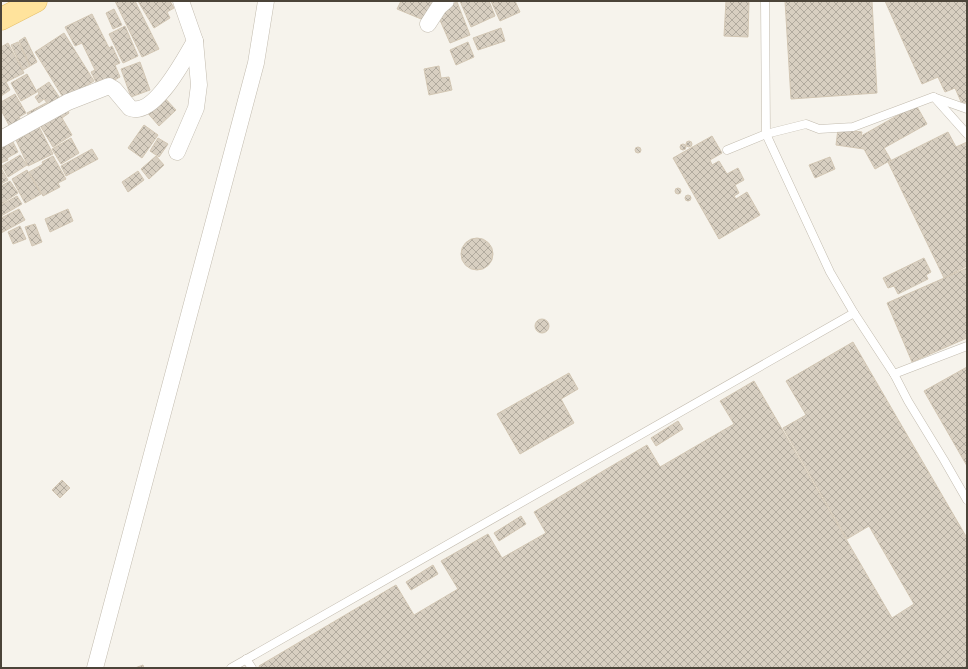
<svg xmlns="http://www.w3.org/2000/svg" width="968" height="669" font-family="'IBM Plex Sans',sans-serif">
	<style>
		.building { fill: url(#building-cross-hatch); stroke: #d3c7b4 }
		.lines { fill: none; stroke-linecap: round; stroke-linejoin: round }
		.service-casing { stroke: #c2bbae; stroke-width: 9 }
		.minor-casing { stroke: #c2bbae; stroke-width: 17 }
		.primary-casing { stroke: #e6c16a; stroke-width: 23 }
		.service { stroke: #fff; stroke-width: 8 }
		.minor { stroke: #fff; stroke-width: 16 }
		.primary { stroke: #ffe39c; stroke-width: 22 }
	</style>
	<defs>
		<pattern id="building-cross-hatch" width="8" height="8" patternUnits="userSpaceOnUse"><rect width="8" height="8" fill="#d8cfc1"/><path d="M0 0l8 8M0 8l8-8" fill="none" stroke="#b1aa9e"/></pattern>
	</defs>
	<rect width="100%" height="100%" fill="#f6f3ec"/>
	<!-- building -->
	<g class="building">
		<path d="M 115,1 L 135,1 L 159,49 L 142,57 Z"/>
		<path d="M 138,1 L 170,1 L 174,8 L 167,12 L 170,18 L 154,28 Z"/>
		<path d="M 401,1 L 434,1 L 426,21 L 397,9 Z"/>
		<path d="M 460,1 L 489,1 L 495,16 L 471,27 Z"/>
		<path d="M 491,1 L 515,1 L 520,12 L 500,21 Z"/>
		<path d="M 726,1 L 749,1 L 748,37 L 724,36 Z"/>
		<path d="M 785,1 L 872,1 L 877,93 L 791,99 Z"/>
		<path d="M 885,1 L 967,1 L 967,102 L 962,104 L 955,88 L 945,92 L 938,77 L 922,84 Z"/>
		<path d="M 457,2 L 470,35 L 450,43 L 436,11 Z"/>
		<path d="M 114,9 L 122,25 L 113,29 L 106,13 Z"/>
		<path d="M 92,14 L 109,48 L 112,46 L 120,63 L 115,65 L 120,77 L 109,83 L 97,84 L 91,72 L 95,70 L 82,43 L 75,46 L 65,27 Z"/>
		<path d="M 125,26 L 138,56 L 123,63 L 109,34 Z"/>
		<path d="M 501,28 L 505,41 L 478,50 L 473,38 Z"/>
		<path d="M 64,33 L 94,81 L 64,99 L 35,52 Z"/>
		<path d="M 25,37 L 37,62 L 30,66 L 19,41 Z"/>
		<path d="M 18,42 L 30,66 L 23,70 L 11,45 Z"/>
		<path d="M 468,42 L 474,57 L 456,65 L 450,50 Z"/>
		<path d="M 8,43 L 24,73 L 6,82 L 10,90 L 1,96 L 1,47 Z"/>
		<path d="M 140,62 L 150,90 L 131,97 L 121,69 Z"/>
		<path d="M 439,66 L 441,78 L 449,77 L 452,90 L 429,95 L 424,69 Z"/>
		<path d="M 27,74 L 37,92 L 21,101 L 11,83 Z"/>
		<path d="M 49,82 L 62,101 L 51,108 L 44,99 L 39,103 L 35,97 L 39,94 L 37,90 Z"/>
		<path d="M 15,94 L 26,113 L 19,117 L 23,125 L 12,131 L 1,110 L 1,102 Z"/>
		<path d="M 161,94 L 176,110 L 159,126 L 145,110 Z"/>
		<path d="M 46,103 L 49,109 L 31,119 L 27,113 Z"/>
		<path d="M 916,105 L 927,124 L 884,148 L 891,160 L 875,169 L 864,149 L 836,145 L 838,129 L 862,132 L 861,136 Z"/>
		<path d="M 65,106 L 69,113 L 62,118 L 72,135 L 53,147 L 38,122 Z"/>
		<path d="M 37,123 L 53,154 L 28,166 L 16,140 L 28,134 L 25,129 Z"/>
		<path d="M 144,125 L 158,135 L 142,158 L 128,148 Z"/>
		<path d="M 948,132 L 956,147 L 967,142 L 967,266 L 944,278 L 888,162 Z"/>
		<path d="M 712,136 L 722,153 L 710,160 L 712,165 L 719,161 L 727,174 L 738,168 L 744,180 L 735,185 L 739,193 L 734,196 L 736,199 L 747,192 L 760,215 L 719,239 L 673,158 Z"/>
		<path d="M 11,138 L 18,152 L 7,158 L 8,160 L 1,163 L 1,143 Z"/>
		<path d="M 71,138 L 79,153 L 61,164 L 52,149 Z"/>
		<path d="M 158,138 L 168,144 L 159,157 L 150,151 Z"/>
		<circle cx="689" cy="144" r="3"/>
		<circle cx="683" cy="147" r="3"/>
		<circle cx="638" cy="150" r="3"/>
		<path d="M 92,149 L 98,159 L 66,176 L 61,166 Z"/>
		<path d="M 20,155 L 27,165 L 8,177 L 2,166 Z"/>
		<path d="M 53,156 L 66,179 L 58,183 L 60,187 L 43,196 L 29,172 L 43,164 L 42,162 Z"/>
		<path d="M 156,156 L 164,165 L 149,179 L 141,169 Z"/>
		<path d="M 830,157 L 835,169 L 815,178 L 809,165 Z"/>
		<path d="M 1,168 L 8,180 L 1,184 Z"/>
		<path d="M 27,170 L 41,194 L 25,203 L 12,179 Z"/>
		<path d="M 138,171 L 144,180 L 128,192 L 122,182 Z"/>
		<path d="M 10,181 L 18,193 L 1,204 L 1,186 Z"/>
		<circle cx="678" cy="191" r="3"/>
		<circle cx="688" cy="198" r="3"/>
		<path d="M 17,196 L 22,204 L 1,216 L 1,205 Z"/>
		<path d="M 19,209 L 25,220 L 1,233 L 1,218 Z"/>
		<path d="M 68,209 L 73,221 L 50,232 L 45,219 Z"/>
		<path d="M 35,224 L 42,242 L 32,246 L 25,227 Z"/>
		<path d="M 20,226 L 26,239 L 13,244 L 8,232 Z"/>
		<circle cx="477" cy="254" r="16"/>
		<path d="M 924,258 L 931,272 L 926,275 L 928,279 L 898,294 L 894,286 L 888,288 L 883,278 Z"/>
		<path d="M 967,268 L 967,338 L 912,362 L 887,303 Z"/>
		<circle cx="542" cy="326" r="7"/>
		<path d="M 853,342 L 967,538 L 967,668 L 260,668 L 259,666 L 396,585 L 414,615 L 458,589 L 441,561 L 488,534 L 502,558 L 546,533 L 534,512 L 647,445 L 660,467 L 734,424 L 720,401 L 754,381 L 892,618 L 914,604 L 869,526 L 847,539 L 783,428 L 806,415 L 786,381 Z"/>
		<path d="M 967,367 L 967,466 L 924,391 Z"/>
		<path d="M 569,373 L 578,389 L 561,399 L 574,423 L 520,454 L 497,414 Z"/>
		<path d="M 678,421 L 683,429 L 656,446 L 651,438 Z"/>
		<path d="M 62,480 L 70,488 L 60,498 L 52,490 Z"/>
		<path d="M 521,516 L 526,524 L 499,541 L 494,533 Z"/>
		<path d="M 433,565 L 438,574 L 411,590 L 406,582 Z"/>
		<path d="M 143,665 L 144,668 L 135,668 Z"/>
	</g>
	<g class="lines">
		<!-- service casing -->
		<g class="service-casing">
			<g id="service">
				<path d="M 765,1 L 766,134 L 830,272 L 854,313 L 894,374 L 908,401 L 944,460 L 967,500"/>
				<path d="M 934,97 L 967,134"/>
				<path d="M 727,150 L 766,134 L 806,124 L 819,129 L 853,127 L 933,97 L 967,109"/>
				<path d="M 894,374 L 967,346"/>
				<path d="M 246,659 L 252,668"/>
				<path d="M 231,668 L 854,313"/>
			</g>
		</g>
		<!-- minor casing -->
		<g class="minor-casing">
			<g id="minor">
				<path d="M 428,24 L 439,7 L 446,1"/>
				<path d="M 1,139 L 68,102 L 109,86 L 114,89 L 130,108 C 154,118 185,58 195,41"/>
				<path d="M 177,152 L 196,108 L 199,85 L 195,41 L 181,1"/>
				<path d="M 95,668 L 256,63 L 266,1"/>
			</g>
		</g>
		<!-- primary casing -->
		<g class="primary-casing">
			<path id="primary" d="M 1,19 L 36,1"/>
		</g>
		<!-- service -->
		<use href="#service" class="service"/>
		<!-- minor -->
		<use href="#minor" class="minor"/>
		<!-- primary -->
		<use href="#primary" class="primary"/>
	</g>
	<!-- border -->
	<rect width="968" height="669" fill="none" stroke="#4b4439" stroke-width="4"/>
</svg>
